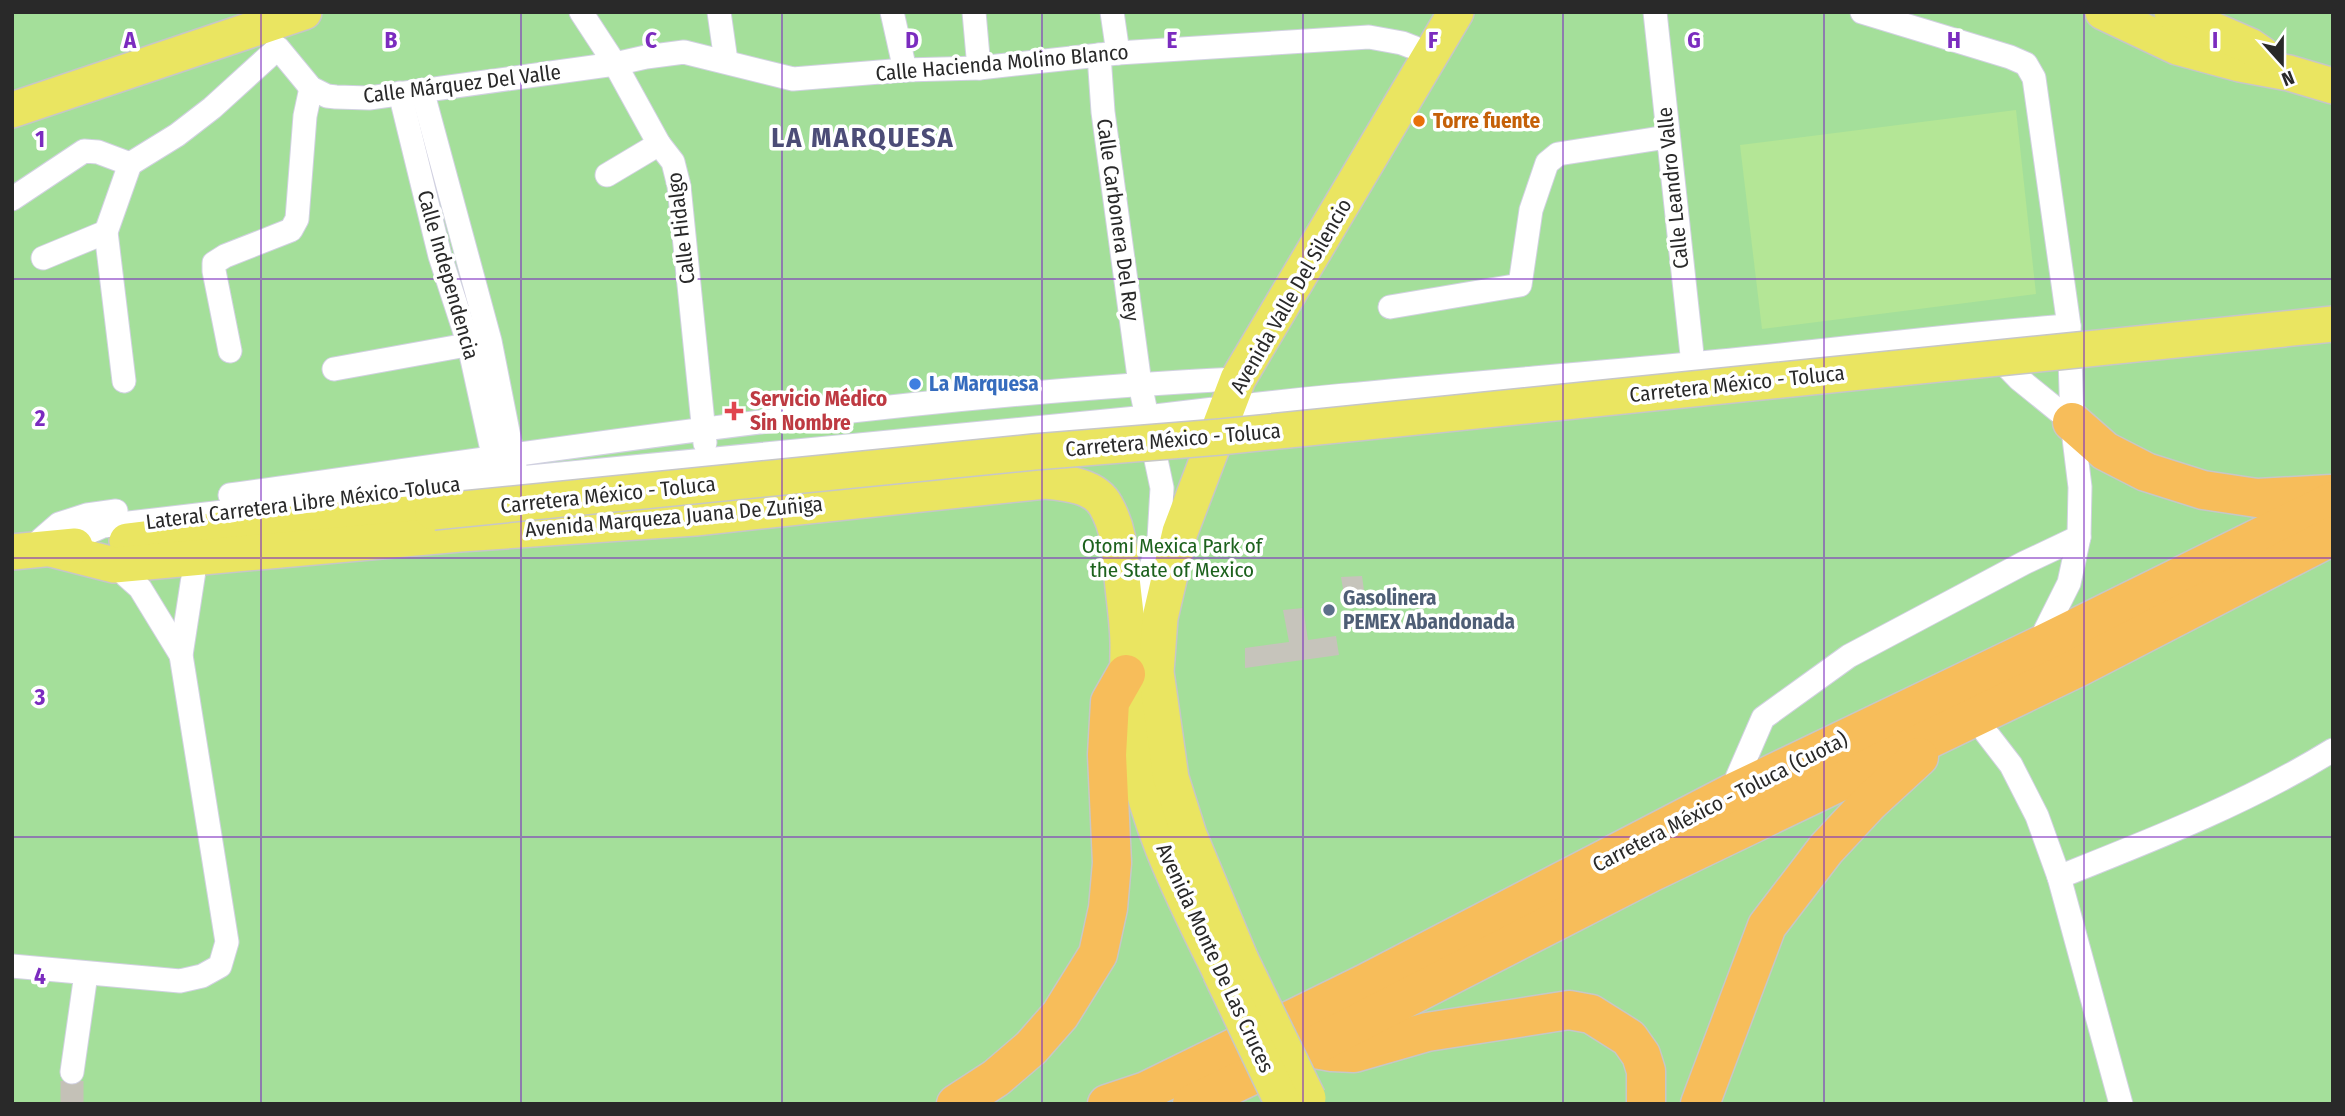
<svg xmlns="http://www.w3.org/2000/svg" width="2345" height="1116" font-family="'Fira Sans Condensed',sans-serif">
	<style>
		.green { fill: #a4df9a }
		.pitch { fill: #b4e696 }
		.building { fill: #c6c4bb }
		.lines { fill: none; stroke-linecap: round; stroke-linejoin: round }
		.minor-tunnel { stroke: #c4c1b7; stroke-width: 23; stroke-dasharray: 23 11; stroke-linecap: butt }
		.minor-casing { stroke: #d1d1e1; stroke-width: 25 }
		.primary-casing { stroke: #c7c7c7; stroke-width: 38 }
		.motorway-casing { stroke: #c7c7c7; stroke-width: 41 }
		.minor { stroke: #fff; stroke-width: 23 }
		.primary { stroke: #eae561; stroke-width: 35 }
		.motorway { stroke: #f7bd5a; stroke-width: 38 }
		.primary-bridge-casing { stroke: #c7c7c7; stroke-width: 38; stroke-linecap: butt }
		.primary-bridge { stroke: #eae561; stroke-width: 35 }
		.grid { fill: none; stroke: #7b2cbf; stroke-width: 2; stroke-opacity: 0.55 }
		.food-dot { fill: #e8710a; stroke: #fff; stroke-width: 2.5 }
		.shop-dot { fill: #3f7fe0; stroke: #fff; stroke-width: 2.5 }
		.health-dot { fill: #e0444e; stroke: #fff; stroke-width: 2.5 }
		.service-dot { fill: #5c6f8a; stroke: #fff; stroke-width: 2.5 }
		.labels { text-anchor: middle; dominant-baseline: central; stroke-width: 7; stroke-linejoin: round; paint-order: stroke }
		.street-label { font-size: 21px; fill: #292929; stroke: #fff }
		.food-label { font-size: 21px; font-weight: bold; fill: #c56008; stroke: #fff; text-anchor: start }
		.shop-label { font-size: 21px; font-weight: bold; fill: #366cbe; stroke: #fff; text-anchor: start }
		.health-label { font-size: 21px; font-weight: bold; fill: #be3a42; stroke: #fff; text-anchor: start }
		.park-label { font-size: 21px; fill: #1d621d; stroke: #fff }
		.service-label { font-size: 21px; font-weight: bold; fill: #4e5e75; stroke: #fff; text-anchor: start }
		.district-label { font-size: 28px; font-weight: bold; letter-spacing: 2px; fill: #4c4c77; stroke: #fff }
		.grid-label { font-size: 23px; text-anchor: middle; font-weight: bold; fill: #7b2cbf; stroke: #fff; stroke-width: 7; stroke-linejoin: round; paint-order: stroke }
	</style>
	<rect width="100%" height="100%" fill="#ebe7db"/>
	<!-- green -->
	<rect class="green" x="12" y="12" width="2321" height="1092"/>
	<!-- pitch -->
	<path class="pitch" d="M 2016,110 L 2036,294 L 1762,329 L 1740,145 Z"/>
	<!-- building -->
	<g class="building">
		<path d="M 1362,576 L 1365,598 L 1345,600 L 1341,577 Z"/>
		<path d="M 1303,608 L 1308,640 L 1336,636 L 1339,655 L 1245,668 L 1245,648 L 1289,642 L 1283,610 Z"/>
	</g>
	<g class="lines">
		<!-- minor-tunnel -->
		<path class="minor-tunnel" d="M 72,1104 L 72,1072"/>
		<!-- minor casing -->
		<g class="minor-casing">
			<g id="minor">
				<path d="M 581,12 L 615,64 L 659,144 L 673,162 L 679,186 L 705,443"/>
				<path d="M 719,12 L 726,61"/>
				<path d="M 892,12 L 905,70"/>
				<path d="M 974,12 L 979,68"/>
				<path d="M 1112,12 L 1118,53"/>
				<path d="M 1655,12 L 1693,364"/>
				<path d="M 1862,12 L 2010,57 L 2026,64 L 2034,78 L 2069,326 L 2072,422 L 2080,487 L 2079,537 L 2069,583 L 2038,645"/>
				<path d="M 1099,55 L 1103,112 L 1140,384 L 1162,488 L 1159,539 L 1134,628"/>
				<path d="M 422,90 L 490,341 L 515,467"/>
				<path d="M 400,93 L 440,256 L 469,345 L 497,473"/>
				<path d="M 607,175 L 659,144"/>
				<path d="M 12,199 L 84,151 L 98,152 L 130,164 L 177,135 L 212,108 L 278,48 L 311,88 L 327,96 L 336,97 L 369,98 L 615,64 L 646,57 L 684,52 L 793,79 L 905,70 L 979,68 L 1118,53 L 1369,37 L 1402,43 L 1433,55"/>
				<path d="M 43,258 L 106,232"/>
				<path d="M 1390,307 L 1520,285 L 1531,210 L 1547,163 L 1558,154 L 1667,137"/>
				<path d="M 230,351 L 214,271 L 214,263 L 225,256 L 291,230 L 297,219 L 305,116 L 311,88"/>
				<path d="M 1993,352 L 2019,379 L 2072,422"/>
				<path d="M 334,369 L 483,342"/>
				<path d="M 124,381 L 106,232 L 130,164"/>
				<path d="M 230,495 C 565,448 900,395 1238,379"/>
				<path d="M 60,545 L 103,526 L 498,480 L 1147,417 C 1327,394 1509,381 1690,364 C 1816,353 1942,335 2069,326"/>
				<path d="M 29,550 L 59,524 L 87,515 L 116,511"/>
				<path d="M 114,565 L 140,588 L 181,655"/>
				<path d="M 1974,717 L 2011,765 L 2037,816 L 2059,877 L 2121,1104"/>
				<path d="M 1730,794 L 1763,718 L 1849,656 L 2024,563 L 2079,537"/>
				<path d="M 2059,877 C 2152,840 2247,803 2333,750"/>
				<path d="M 12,966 L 180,981 L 202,976 L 220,966 L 227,942 L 181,655 L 196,558"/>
				<path d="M 72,1072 L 86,974"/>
			</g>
		</g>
		<!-- primary casing -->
		<g class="primary-casing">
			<g id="primary">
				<path d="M 2103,12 L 2177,47 L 2240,64 L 2289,73 L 2333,86"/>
				<path d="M 2172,12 L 2250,46 L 2263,55"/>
				<path d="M 12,110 L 304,12"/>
				<path d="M 127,541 L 209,531 L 433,512"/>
				<path d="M 51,549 L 114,565 L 460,534 L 695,518 L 1045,481 C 1065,483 1095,485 1106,506 C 1119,529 1120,551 1122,577 C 1124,600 1128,623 1128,646 C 1128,672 1126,694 1129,720 C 1141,813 1178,887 1219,969"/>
				<path d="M 12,552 L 75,546"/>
				<path d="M 1241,960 L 1189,835 L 1171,778 L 1156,672 L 1160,618 L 1180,532 L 1238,379 L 1456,12"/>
			</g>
		</g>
		<!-- motorway casing -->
		<g class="motorway-casing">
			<g id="motorway">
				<path d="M 2072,422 L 2105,451 L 2146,472 L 2203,490 L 2257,498 L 2331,494"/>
				<path d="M 1315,1049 L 1332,1052 L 1354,1053 L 1427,1032 L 1569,1010 L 1591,1014 L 1629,1038 L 1641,1055 L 1646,1071 L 1646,1104"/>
				<path d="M 956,1104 L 996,1078 L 1031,1048 L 1060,1015 L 1098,954 L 1108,908 L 1112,863 L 1107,755 L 1110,702 L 1126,674"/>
				<path d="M 1107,1104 L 1146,1091 L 1364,984 L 1730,794 L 2037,647 L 2333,501"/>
				<path d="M 1192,1104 L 1309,1048 L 1652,872 L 2077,668 L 2333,536"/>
				<path d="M 1700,1104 L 1767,926 L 1826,849 L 1869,803 L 1919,757"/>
			</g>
		</g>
		<!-- minor -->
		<use href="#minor" class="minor"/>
		<!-- primary -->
		<use href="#primary" class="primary"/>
		<!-- motorway -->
		<use href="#motorway" class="motorway"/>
		<!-- primary-bridge casing -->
		<g class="primary-bridge-casing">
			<g id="primary-bridge">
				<path d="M 433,512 L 1034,452 L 1220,437 L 2333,324"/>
				<path d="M 1241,960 L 1308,1098"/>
				<path d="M 1220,972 L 1283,1104"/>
			</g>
		</g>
		<!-- primary-bridge -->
		<use href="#primary-bridge" class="primary-bridge"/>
	</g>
	<!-- grid -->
	<path class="grid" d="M 261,12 L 261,1104M 521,12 L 521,1104M 782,12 L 782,1104M 1042,12 L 1042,1104M 1303,12 L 1303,1104M 1563,12 L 1563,1104M 1824,12 L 1824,1104M 2084,12 L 2084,1104M 12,279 L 2333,279M 12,558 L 2333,558M 12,837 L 2333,837"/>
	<!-- markers -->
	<circle class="food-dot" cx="1419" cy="121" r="7"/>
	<circle class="shop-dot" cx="915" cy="384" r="7"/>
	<path class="health-dot" d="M730.5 400.5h7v7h7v7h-7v7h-7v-7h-7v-7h7z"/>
	<circle class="service-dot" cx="1329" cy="610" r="7"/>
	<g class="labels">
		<!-- street labels -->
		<g class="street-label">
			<text transform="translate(1002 63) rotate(-5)">Calle Hacienda Molino Blanco</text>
			<text transform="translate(462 84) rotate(-7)">Calle Márquez Del Valle</text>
			<text transform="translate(1673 188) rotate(-96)">Calle Leandro Valle</text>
			<text transform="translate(1118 220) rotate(82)">Calle Carbonera Del Rey</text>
			<text transform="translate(681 228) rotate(-97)">Calle Hidalgo</text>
			<text transform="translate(448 275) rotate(74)">Calle Independencia</text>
			<text transform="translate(1291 296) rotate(-60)">Avenida Valle Del Silencio</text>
			<text transform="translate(1737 384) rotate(-6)">Carretera México - Toluca</text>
			<text transform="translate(1173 440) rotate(-5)">Carretera México - Toluca</text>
			<text transform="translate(608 495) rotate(-6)">Carretera México - Toluca</text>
			<text transform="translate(303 503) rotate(-7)">Lateral Carretera Libre México-Toluca</text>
			<text transform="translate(674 517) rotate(-5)">Avenida Marqueza Juana De Zuñiga</text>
			<text transform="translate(1720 802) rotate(-27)">Carretera México - Toluca (Cuota)</text>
			<text transform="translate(1215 958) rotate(65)">Avenida Monte De Las Cruces</text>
		</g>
		<!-- food labels -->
		<g class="food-label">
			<text x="1433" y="121">Torre fuente</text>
		</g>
		<!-- shop labels -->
		<g class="shop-label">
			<text x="929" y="384">La Marquesa</text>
		</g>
		<!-- health labels -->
		<g class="health-label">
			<text x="750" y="399">Servicio Médico<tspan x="750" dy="24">Sin Nombre</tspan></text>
		</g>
		<!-- park labels -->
		<g class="park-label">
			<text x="1172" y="546">Otomi Mexica Park of<tspan x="1172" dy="24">the State of Mexico</tspan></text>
		</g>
		<!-- service labels -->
		<g class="service-label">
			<text x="1343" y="598">Gasolinera<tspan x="1343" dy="24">PEMEX Abandonada</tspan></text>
		</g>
		<!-- district labels -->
		<g class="district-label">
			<text x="863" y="137">LA MARQUESA</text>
		</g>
	</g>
	<g class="grid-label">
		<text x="130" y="48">A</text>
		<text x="391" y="48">B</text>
		<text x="651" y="48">C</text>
		<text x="912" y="48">D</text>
		<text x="1172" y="48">E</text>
		<text x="1433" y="48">F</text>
		<text x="1694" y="48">G</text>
		<text x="1954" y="48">H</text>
		<text x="2215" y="48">I</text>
		<text x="40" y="147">1</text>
		<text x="40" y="426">2</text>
		<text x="40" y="705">3</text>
		<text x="40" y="984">4</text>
	</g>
	<!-- border -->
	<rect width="2345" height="1116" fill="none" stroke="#292929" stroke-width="28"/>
	<!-- north arrow -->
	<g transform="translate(2282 63) rotate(159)" stroke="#ffffff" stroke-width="5" paint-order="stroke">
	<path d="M0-5L12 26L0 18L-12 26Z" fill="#292929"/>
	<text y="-10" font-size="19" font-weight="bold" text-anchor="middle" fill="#292929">N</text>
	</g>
</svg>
